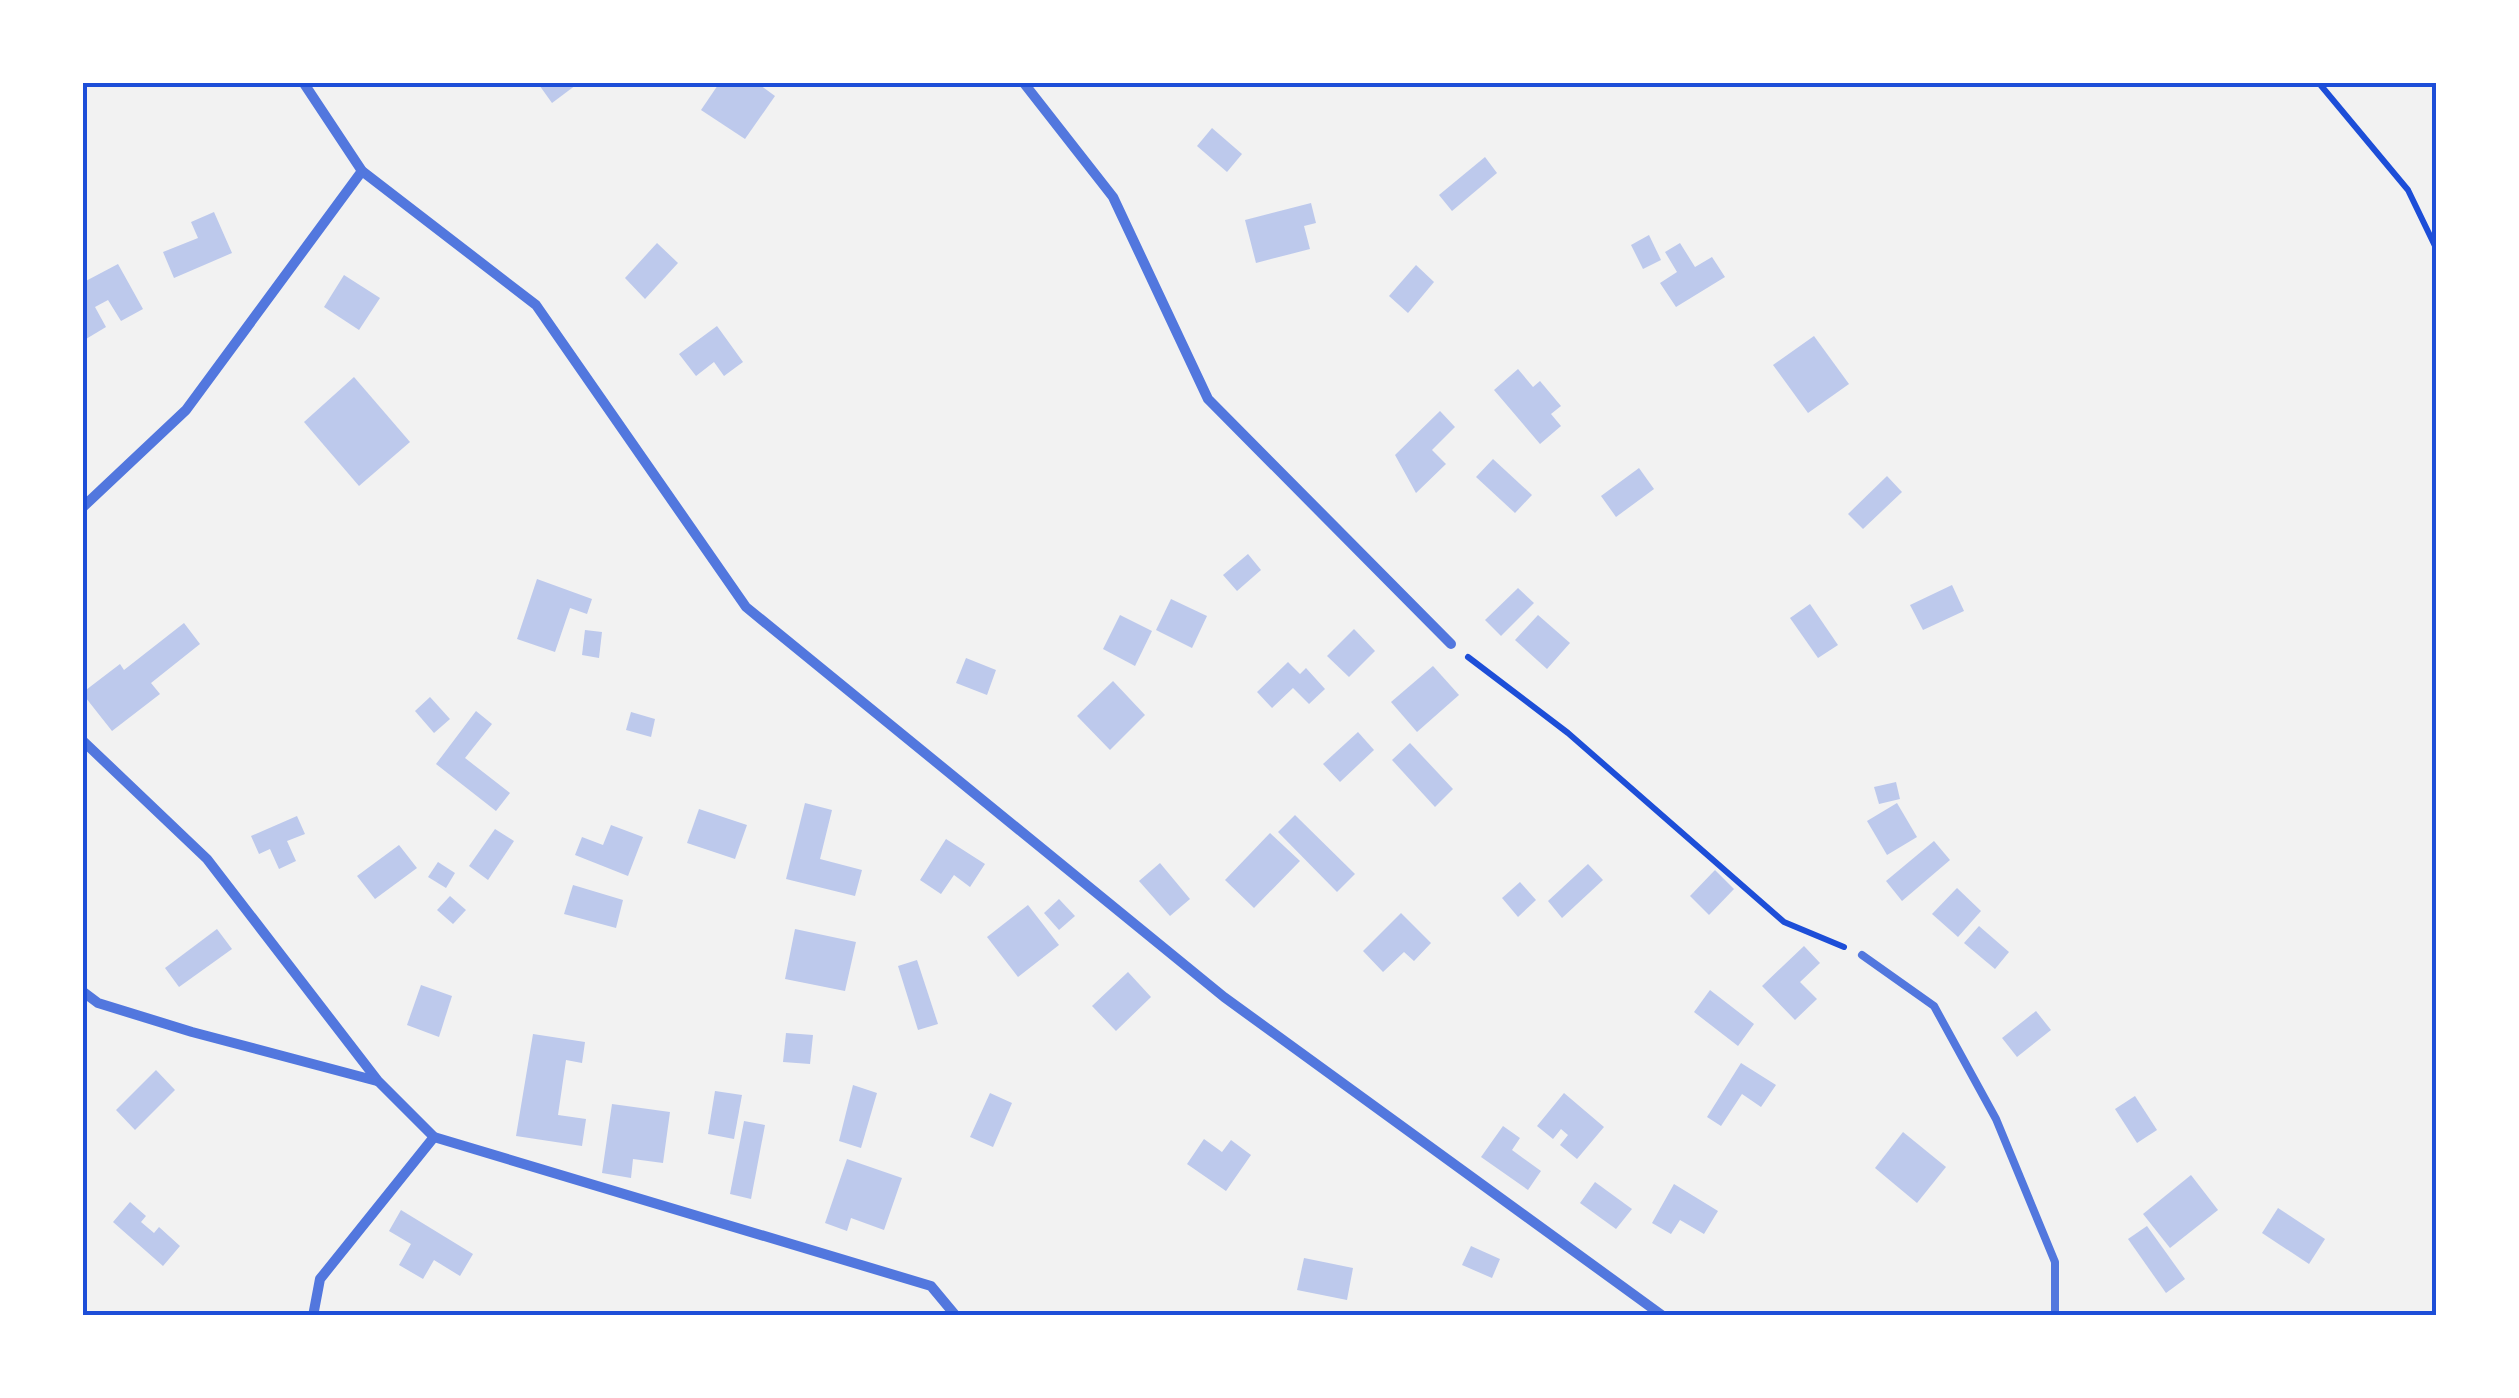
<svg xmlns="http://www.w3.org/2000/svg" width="2519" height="1398" font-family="Poppins,sans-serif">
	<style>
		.building { fill: #bdc9ec }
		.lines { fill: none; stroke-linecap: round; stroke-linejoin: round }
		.path { stroke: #1d4ed8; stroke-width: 6 }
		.service { stroke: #5277de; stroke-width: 8 }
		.minor { stroke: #5277de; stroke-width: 10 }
		.neatline { fill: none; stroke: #1d4ed8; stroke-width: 4 }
	</style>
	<rect width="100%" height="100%" fill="#f2f2f2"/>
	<!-- building -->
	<g class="building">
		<path d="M 537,82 L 580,82 L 552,103 Z"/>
		<path d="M 720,82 L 756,82 L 775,96 L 745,139 L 701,110 Z"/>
		<path d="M 1212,128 L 1242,154 L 1227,172 L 1197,146 Z"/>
		<path d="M 1485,157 L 1497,173 L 1452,211 L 1439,195 Z"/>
		<path d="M 1311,203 L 1316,223 L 1304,226 L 1310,249 L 1256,263 L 1245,220 Z"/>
		<path d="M 214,212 L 232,253 L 174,278 L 163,252 L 198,238 L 191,222 Z"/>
		<path d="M 1649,235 L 1661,260 L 1643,269 L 1631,245 Z"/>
		<path d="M 657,243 L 678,263 L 645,299 L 625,278 Z"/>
		<path d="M 1680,243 L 1695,267 L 1712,257 L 1725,277 L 1676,307 L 1660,283 L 1677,272 L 1665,252 Z"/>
		<path d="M 118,264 L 143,309 L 121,321 L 108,300 L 95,307 L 106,327 L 86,339 L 82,333 L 82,283 Z"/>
		<path d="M 1416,265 L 1434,282 L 1408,313 L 1389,296 Z"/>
		<path d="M 344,275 L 380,298 L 359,330 L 324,307 Z"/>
		<path d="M 717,326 L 743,362 L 724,376 L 714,362 L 696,376 L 679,354 Z"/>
		<path d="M 1814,336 L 1849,384 L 1808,413 L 1773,365 Z"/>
		<path d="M 1518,369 L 1533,387 L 1540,381 L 1561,406 L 1551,414 L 1561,426 L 1540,444 L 1494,390 Z"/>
		<path d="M 354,377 L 410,442 L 359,486 L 304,422 Z"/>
		<path d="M 1440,411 L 1455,427 L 1432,450 L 1446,464 L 1416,493 L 1395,455 Z"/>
		<path d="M 1493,459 L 1532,495 L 1515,513 L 1476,477 Z"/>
		<path d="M 1639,468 L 1654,489 L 1616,517 L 1601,496 Z"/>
		<path d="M 1887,476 L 1902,492 L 1863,529 L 1848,514 Z"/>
		<path d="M 1248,554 L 1261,570 L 1237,591 L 1223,575 Z"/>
		<path d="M 537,579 L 592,599 L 587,614 L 570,608 L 555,652 L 517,639 Z"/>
		<path d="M 1952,585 L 1964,611 L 1923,630 L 1910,605 Z"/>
		<path d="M 1518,588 L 1534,603 L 1501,636 L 1485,620 Z"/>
		<path d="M 1171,599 L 1207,616 L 1192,648 L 1156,630 Z"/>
		<path d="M 1810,604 L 1838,645 L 1818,658 L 1790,618 Z"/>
		<path d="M 1120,615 L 1152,631 L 1135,666 L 1103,649 Z"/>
		<path d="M 1538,615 L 1570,643 L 1547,669 L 1515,640 Z"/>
		<path d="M 184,623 L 200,644 L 151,683 L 160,694 L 112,731 L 82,693 L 120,664 L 124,670 Z"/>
		<path d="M 1354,629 L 1375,651 L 1349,677 L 1327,656 Z"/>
		<path d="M 585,630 L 602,632 L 599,658 L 582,655 Z"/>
		<path d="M 966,658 L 996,670 L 987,695 L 956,683 Z"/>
		<path d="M 1288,662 L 1300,674 L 1306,668 L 1325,689 L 1309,704 L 1293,688 L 1272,708 L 1257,692 Z"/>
		<path d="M 1433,666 L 1459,695 L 1417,732 L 1391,702 Z"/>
		<path d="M 1113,681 L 1145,715 L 1110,750 L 1077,716 Z"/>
		<path d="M 430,697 L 450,719 L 434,733 L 415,711 Z"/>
		<path d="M 476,711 L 492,724 L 465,758 L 510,793 L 496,811 L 436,764 Z"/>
		<path d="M 631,712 L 655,719 L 651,737 L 626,730 Z"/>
		<path d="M 1358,732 L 1374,750 L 1340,782 L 1323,764 Z"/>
		<path d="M 1410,743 L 1453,789 L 1435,807 L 1392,760 Z"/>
		<path d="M 1896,782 L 1900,799 L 1879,804 L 1874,787 Z"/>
		<path d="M 805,803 L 832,810 L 820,859 L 862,870 L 855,896 L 786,879 Z"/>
		<path d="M 1897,803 L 1917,837 L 1887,855 L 1867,821 Z"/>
		<path d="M 699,809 L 747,825 L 735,859 L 687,843 Z"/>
		<path d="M 1295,815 L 1355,874 L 1337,892 L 1278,832 Z"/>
		<path d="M 297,816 L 305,834 L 287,841 L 296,861 L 279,869 L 270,849 L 259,854 L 251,836 Z"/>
		<path d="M 611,825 L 643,837 L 628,876 L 575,855 L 582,837 L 603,845 Z"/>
		<path d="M 495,829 L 514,841 L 488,880 L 469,866 Z"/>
		<path d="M 1270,833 L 1300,861 L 1254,908 L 1225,880 Z"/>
		<path d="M 946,839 L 985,864 L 970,887 L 954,875 L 941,894 L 920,880 Z"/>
		<path d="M 1934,841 L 1950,860 L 1902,901 L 1886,881 Z"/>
		<path d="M 399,845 L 417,868 L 375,899 L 357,876 Z"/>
		<path d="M 438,862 L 455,873 L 446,888 L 428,877 Z"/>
		<path d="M 1160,863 L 1190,899 L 1170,916 L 1139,881 Z"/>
		<path d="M 1588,864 L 1603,880 L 1562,918 L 1548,901 Z"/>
		<path d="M 1715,870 L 1734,889 L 1709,915 L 1690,896 Z"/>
		<path d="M 1520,882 L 1536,900 L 1518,917 L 1502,898 Z"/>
		<path d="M 573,885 L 623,900 L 616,928 L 564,914 Z"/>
		<path d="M 1957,888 L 1981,911 L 1958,937 L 1932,914 Z"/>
		<path d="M 450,896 L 466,910 L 453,924 L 437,910 Z"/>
		<path d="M 1059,899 L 1075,916 L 1059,930 L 1044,913 Z"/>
		<path d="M 1028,905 L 1059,945 L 1018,977 L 987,937 Z"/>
		<path d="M 1401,913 L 1431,943 L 1414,961 L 1404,952 L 1383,972 L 1363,951 Z"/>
		<path d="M 1979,926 L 2009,952 L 1995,969 L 1964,943 Z"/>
		<path d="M 217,929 L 232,949 L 179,987 L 165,968 Z"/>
		<path d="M 795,929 L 856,942 L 845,991 L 785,979 Z"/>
		<path d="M 1804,946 L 1820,963 L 1800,982 L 1817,999 L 1795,1020 L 1762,986 Z"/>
		<path d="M 917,960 L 938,1024 L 918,1030 L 898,966 Z"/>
		<path d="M 1128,972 L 1151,997 L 1116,1031 L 1092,1006 Z"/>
		<path d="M 421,985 L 452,996 L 439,1037 L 407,1025 Z"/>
		<path d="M 1710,990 L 1754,1024 L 1738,1046 L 1694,1012 Z"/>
		<path d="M 2036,1011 L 2051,1030 L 2017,1057 L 2002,1038 Z"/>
		<path d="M 786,1033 L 813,1035 L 810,1064 L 783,1062 Z"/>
		<path d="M 533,1034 L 585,1042 L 582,1063 L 566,1060 L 558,1115 L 586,1119 L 582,1146 L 516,1136 Z"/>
		<path d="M 1741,1063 L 1776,1085 L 1761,1107 L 1742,1094 L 1721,1126 L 1707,1117 Z"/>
		<path d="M 156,1070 L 175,1090 L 135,1130 L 116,1110 Z"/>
		<path d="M 853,1085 L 877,1093 L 861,1148 L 839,1141 Z"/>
		<path d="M 715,1091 L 742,1095 L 734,1139 L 708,1134 Z"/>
		<path d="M 990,1093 L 1012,1103 L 993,1147 L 970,1137 Z"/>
		<path d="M 1564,1093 L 1604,1127 L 1577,1159 L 1560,1145 L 1568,1135 L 1561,1129 L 1553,1139 L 1537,1126 Z"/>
		<path d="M 2135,1096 L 2157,1130 L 2137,1143 L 2115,1109 Z"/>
		<path d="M 612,1104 L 670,1112 L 663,1163 L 633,1159 L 631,1178 L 602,1173 Z"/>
		<path d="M 744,1121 L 765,1125 L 751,1199 L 730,1194 Z"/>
		<path d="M 1503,1126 L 1520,1138 L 1512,1150 L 1541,1171 L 1528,1190 L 1481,1157 Z"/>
		<path d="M 1903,1132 L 1946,1167 L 1917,1203 L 1875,1168 Z"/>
		<path d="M 1204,1139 L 1222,1152 L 1231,1140 L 1251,1155 L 1226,1191 L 1187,1164 Z"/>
		<path d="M 847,1159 L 902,1178 L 884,1230 L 851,1218 L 847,1231 L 825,1223 Z"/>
		<path d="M 2191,1175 L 2218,1210 L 2170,1248 L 2143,1214 Z"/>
		<path d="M 1595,1182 L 1632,1209 L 1616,1229 L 1580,1203 Z"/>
		<path d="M 1674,1184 L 1718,1211 L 1704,1234 L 1680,1220 L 1671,1234 L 1652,1223 Z"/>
		<path d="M 130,1202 L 146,1216 L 141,1222 L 154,1233 L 159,1227 L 180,1246 L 163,1266 L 113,1222 Z"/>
		<path d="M 2278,1208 L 2325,1239 L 2309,1264 L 2262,1233 Z"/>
		<path d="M 401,1210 L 473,1254 L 460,1276 L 434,1260 L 423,1279 L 399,1265 L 411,1244 L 389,1231 Z"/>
		<path d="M 2147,1226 L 2185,1279 L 2166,1293 L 2128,1239 Z"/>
		<path d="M 1471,1246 L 1500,1259 L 1492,1278 L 1462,1265 Z"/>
		<path d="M 1304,1258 L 1353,1268 L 1347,1300 L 1297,1290 Z"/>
	</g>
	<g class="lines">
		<!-- path -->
		<g class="path">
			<path d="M 2318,82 L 2408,190 L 2436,248"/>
			<path d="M 1468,657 L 1568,733 L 1784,922 L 1844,947"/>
		</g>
		<!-- service -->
		<path class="service" d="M 1862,955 L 1934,1006 L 1996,1119 L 2055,1262 L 2055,1316"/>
		<!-- minor -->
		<g class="minor">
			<path d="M 303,82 L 362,171 L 536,305 L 746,607 L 1224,997 L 1663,1316"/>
			<path d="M 1023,82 L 1113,197 L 1208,399 L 1451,644"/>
			<path d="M 82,508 L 186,410 L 362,171"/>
			<path d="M 82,740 L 207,859 L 378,1081 L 434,1137 L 931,1286 L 956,1316"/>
			<path d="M 82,991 L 98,1003 L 192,1032 L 377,1081"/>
			<path d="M 313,1316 L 320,1279 L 434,1137"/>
		</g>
	</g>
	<!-- border -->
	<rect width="2519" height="1398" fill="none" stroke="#ffffff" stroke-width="170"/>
	<rect x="85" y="85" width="2349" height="1228" class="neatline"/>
</svg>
